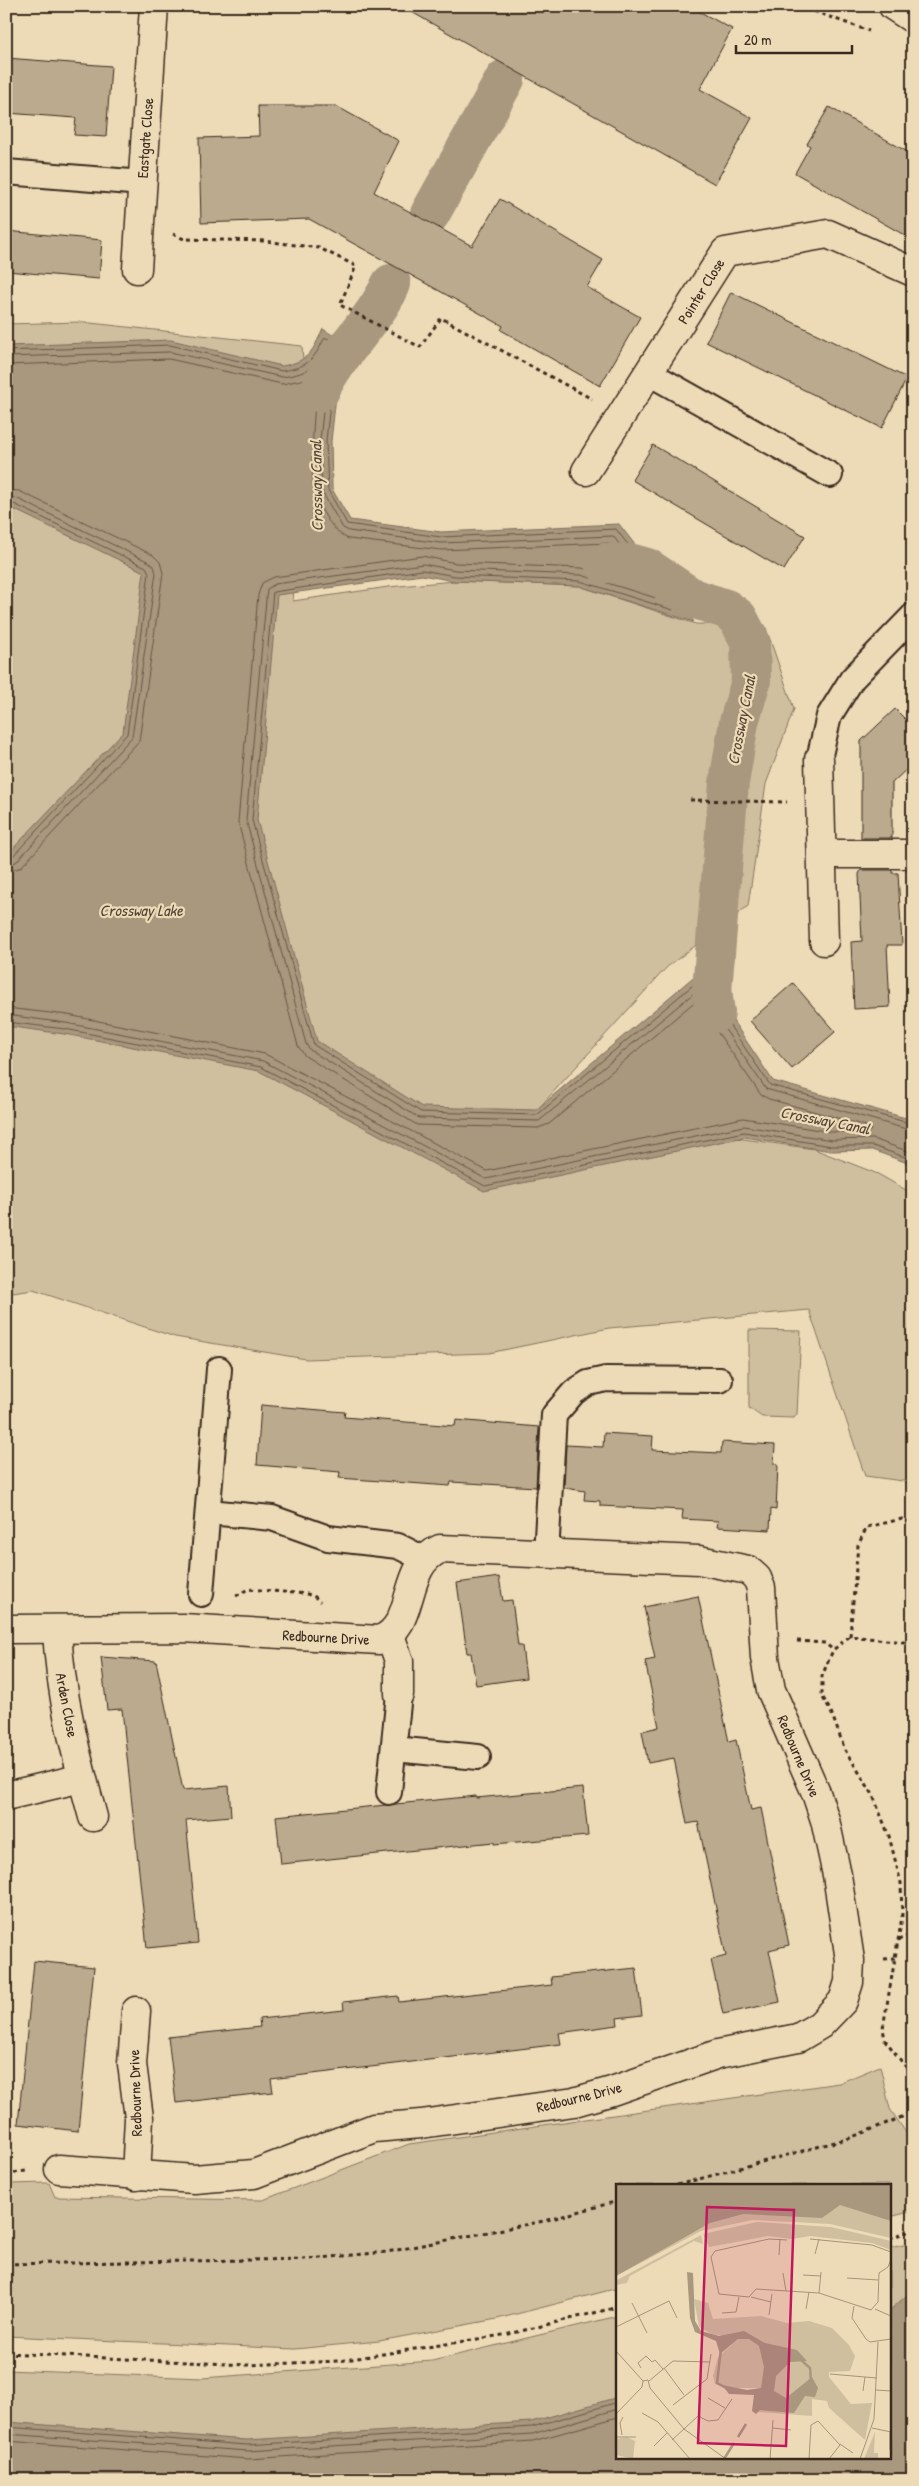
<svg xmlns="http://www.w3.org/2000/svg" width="919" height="2486" font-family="'Patrick Hand',sans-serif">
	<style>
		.green { fill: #d0bf9f; stroke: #86745e }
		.water { fill: #a9977e; stroke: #7d6b58 }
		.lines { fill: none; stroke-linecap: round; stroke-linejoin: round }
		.shore { stroke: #675644; stroke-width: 1 }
		.canal { stroke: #a9977e; stroke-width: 40 }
		.building { fill: #bbaa8d; stroke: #3b2a1e }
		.service-casing { stroke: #3b2a1e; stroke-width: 28 }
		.minor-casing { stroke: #3b2a1e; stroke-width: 31 }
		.tertiary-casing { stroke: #3b2a1e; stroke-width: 31 }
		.path { stroke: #3b2a1e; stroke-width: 3; stroke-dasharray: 4 4; stroke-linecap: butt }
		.service { stroke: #eddbb8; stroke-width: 24 }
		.minor { stroke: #eddbb8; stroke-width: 28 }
		.tertiary { stroke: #eddbb8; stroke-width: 28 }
		.labels { text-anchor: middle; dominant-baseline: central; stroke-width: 4.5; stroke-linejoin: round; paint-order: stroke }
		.street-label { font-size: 15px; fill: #3b2a1e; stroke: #eddbb8 }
		.water-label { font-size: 16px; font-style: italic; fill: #564536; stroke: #eddbb8 }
		.inset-river { fill: none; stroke: #a9977e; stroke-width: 2.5 }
		.inset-road { fill: none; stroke: #a6947a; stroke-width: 1 }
		.view { fill: #c2185b; fill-opacity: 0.15; stroke: #c2185b; stroke-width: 2.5 }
		.inset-edge { fill: none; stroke: #3b2a1e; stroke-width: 2.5 }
	</style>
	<rect width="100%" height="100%" fill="#eddbb8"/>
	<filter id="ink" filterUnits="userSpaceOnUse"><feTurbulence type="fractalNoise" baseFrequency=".02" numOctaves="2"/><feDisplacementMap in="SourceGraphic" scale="10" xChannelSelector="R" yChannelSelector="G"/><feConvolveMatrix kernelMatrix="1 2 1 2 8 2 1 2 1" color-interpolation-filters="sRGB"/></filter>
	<g filter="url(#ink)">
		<!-- green -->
		<g class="green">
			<path d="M 81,322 L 302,346 L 308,436 L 293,601 L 388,587 L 454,581 L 579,586 L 696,624 L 765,625 L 794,709 L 766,784 L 748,906 L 667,967 L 537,1110 L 814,1149 L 878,1174 L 913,1194 L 913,1486 L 903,1481 L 865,1476 L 809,1310 L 609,1328 L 489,1353 L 306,1359 L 175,1337 L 33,1290 L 6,1294 L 6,324 Z"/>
			<path d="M 749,1330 L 801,1331 L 797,1414 L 794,1418 L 762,1417 L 749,1408 Z"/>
			<path d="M 880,2066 L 890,2109 L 913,2143 L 913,2211 L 890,2217 L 890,2185 L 618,2185 L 618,2288 L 497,2319 L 379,2341 L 295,2349 L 6,2336 L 8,2184 L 49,2183 L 55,2197 L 263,2200 L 409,2144 L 839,2083 Z"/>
			<path d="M 913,2243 L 913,2430 L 890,2436 L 890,2248 Z"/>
			<path d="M 618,2316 L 618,2457 L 733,2480 L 6,2480 L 6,2370 L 202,2378 L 432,2361 Z"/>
		</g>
		<!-- water -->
		<g class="water">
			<path d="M 323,329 L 362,354 L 336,396 L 331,441 L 332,489 L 350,520 L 441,532 L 619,524 L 694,622 L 579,586 L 454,581 L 422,575 L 277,595 L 257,820 L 317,1041 L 422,1107 L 536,1110 L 730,946 L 733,1021 L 773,1081 L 913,1120 L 913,1165 L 872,1150 L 831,1151 L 744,1137 L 484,1191 L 259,1071 L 64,1034 L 6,1026 L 6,856 L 123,732 L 144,572 L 11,508 L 6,511 L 6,346 L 171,340 L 282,366 C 309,361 312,352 323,329 Z"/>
			<path d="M 913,2290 L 913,2480 L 6,2480 L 6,2422 L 247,2440 L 531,2422 L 618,2397 L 618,2457 L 890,2457 L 890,2310 Z"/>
		</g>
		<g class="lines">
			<!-- shore -->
			<g class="shore">
				<path d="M 6,351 L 170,345 L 282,371 C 307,367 313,361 324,339 L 327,338 L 354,356 L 331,394 L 326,441 L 328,490 L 347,524 L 441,537 L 616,529 L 676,607 L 673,610 L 580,581 L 455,576 L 422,570 L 273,592 L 252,820 L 314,1045 L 421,1112 L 537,1115 L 723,960 L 725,962 L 728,1023 L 770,1085 L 913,1124"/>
				<path d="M 6,357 L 170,352 L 282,377 C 305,374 316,368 327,348 L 330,347 L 346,359 L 325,392 L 320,441 L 322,492 L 343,528 L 349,531 L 441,543 L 613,536 L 659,595 L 656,598 L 581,575 L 455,570 L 423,564 L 275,584 L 267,589 L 246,820 L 306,1044 L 310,1050 L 419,1118 L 539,1121 L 718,973 L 720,975 L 722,1025 L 766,1089 L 913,1131"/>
				<path d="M 6,365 L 169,359 L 282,384 L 306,379 L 323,369 L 332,358 L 335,362 C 330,371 320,381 317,391 C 313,408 310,479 315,495 C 319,508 335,535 349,539 L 441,550 L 609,543 L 639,581 L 636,584 L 582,568 L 456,563 L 422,556 L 274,577 L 262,583 L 258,595 L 238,822 L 298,1046 L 305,1056 L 417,1125 L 538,1128 L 549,1124 L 711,988 L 713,990 L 716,1030 L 761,1095 L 769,1099 L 870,1127 L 871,1130 L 869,1132 L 832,1132 L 743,1118 L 487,1171 L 265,1054 L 68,1015 L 6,1008"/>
				<path d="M 6,490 L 19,491 L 153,555 L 160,562 L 163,573 L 139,741 L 21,867 L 6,873"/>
				<path d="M 6,498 L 16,498 L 149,562 L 154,566 L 156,573 L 132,737 L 16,862 L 6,865"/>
				<path d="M 6,505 L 14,504 L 146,567 L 149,573 L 127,734 L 12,857 L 6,859"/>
				<path d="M 6,1015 L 66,1023 L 263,1061 L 486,1179 L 744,1126 L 832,1140 L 873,1139 L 913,1153"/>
				<path d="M 6,1022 L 65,1029 L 261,1067 L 485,1186 L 744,1132 L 831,1146 L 873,1146 L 913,1160"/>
				<path d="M 6,2427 L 247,2445 L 532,2427 L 618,2402"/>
				<path d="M 6,2434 L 248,2451 L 532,2434 L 618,2409"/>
				<path d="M 6,2441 L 248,2459 L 533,2441 L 618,2417"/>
			</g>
			<!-- canal -->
			<g class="canal">
				<path d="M 430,214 L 505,79"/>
				<path d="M 319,392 C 337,352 373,324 391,284"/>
				<path d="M 604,563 L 633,564 L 647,568 L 692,598 L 726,609 L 738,618 L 750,641 L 751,681 L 739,722 L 729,783 L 712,990 L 715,1013"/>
			</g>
		</g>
		<!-- building -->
		<g class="building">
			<path d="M 401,6 L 689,6 L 732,29 L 700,89 L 752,118 L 715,184 Z"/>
			<path d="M 6,58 L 111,66 L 106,137 L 74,135 L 76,118 L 6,113 Z"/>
			<path d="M 258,106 L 336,106 L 399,141 L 374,192 L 472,246 L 500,199 L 603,260 L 587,287 L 640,317 L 600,386 L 501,330 L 503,326 L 309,219 L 201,223 L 199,138 L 259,136 Z"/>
			<path d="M 829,107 L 913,155 L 913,240 L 795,173 L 810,146 L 807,144 Z"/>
			<path d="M 6,231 L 102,240 L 99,279 L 6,271 Z"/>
			<path d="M 731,292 L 907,378 L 882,428 L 706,342 Z"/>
			<path d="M 653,445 L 805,536 L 784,570 L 632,480 Z"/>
			<path d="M 895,709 L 913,727 L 913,763 L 892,783 L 892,838 L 861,838 L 861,741 Z"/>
			<path d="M 861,870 L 892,870 L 892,873 L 898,873 L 902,945 L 887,945 L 890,1007 L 854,1009 L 851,942 L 862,941 L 859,874 Z"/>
			<path d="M 793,983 L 835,1032 L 792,1069 L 750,1021 Z"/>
			<path d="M 261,1405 L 345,1412 L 344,1417 L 455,1426 L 456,1420 L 539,1427 L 536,1487 L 451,1482 L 450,1486 L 339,1478 L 340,1472 L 257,1465 Z"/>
			<path d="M 604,1433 L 653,1436 L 652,1450 L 721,1453 L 722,1442 L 775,1445 L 774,1464 L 778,1465 L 776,1510 L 771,1509 L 770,1530 L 717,1527 L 718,1521 L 682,1519 L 683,1510 L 600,1506 L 600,1501 L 584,1500 L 585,1491 L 564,1488 L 566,1445 L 603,1447 Z"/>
			<path d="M 499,1577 L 503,1601 L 512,1600 L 518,1646 L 522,1646 L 526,1678 L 476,1685 L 471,1653 L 467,1653 L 457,1583 Z"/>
			<path d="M 698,1596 L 729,1742 L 736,1740 L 751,1810 L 761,1808 L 789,1945 L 769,1950 L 780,2002 L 723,2014 L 711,1960 L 726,1956 L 698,1822 L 687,1824 L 674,1758 L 648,1763 L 642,1731 L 659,1727 L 645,1661 L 655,1659 L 644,1607 Z"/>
			<path d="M 101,1657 L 156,1661 L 183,1790 L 229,1786 L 231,1816 L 186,1820 L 198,1943 L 147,1948 L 122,1709 L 107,1710 Z"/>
			<path d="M 583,1788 L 588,1836 L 494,1844 L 494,1842 L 281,1864 L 276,1816 L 476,1796 L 476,1798 Z"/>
			<path d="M 34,1961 L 94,1967 L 78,2131 L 18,2124 Z"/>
			<path d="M 636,1968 L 642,2015 L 617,2018 L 618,2025 L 559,2033 L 561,2044 L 271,2079 L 273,2092 L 176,2103 L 168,2037 L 260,2027 L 259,2019 L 344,2010 L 343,2002 L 398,1996 L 399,2002 L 552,1985 L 551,1977 Z"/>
		</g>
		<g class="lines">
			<!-- service casing -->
			<g class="service-casing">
				<g id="service">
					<path d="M 6,172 L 143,183"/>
					<path d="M 649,373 L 830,475"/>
					<path d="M 819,759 L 829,716 L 852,679 L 913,616"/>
					<path d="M 209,1512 L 272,1518 L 328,1538 L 398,1546 L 424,1559"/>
					<path d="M 546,1555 L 554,1415 L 574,1392 L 588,1383 L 606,1379 L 720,1380"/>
					<path d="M 201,1594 L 219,1369"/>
					<path d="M 394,1749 L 478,1757"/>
					<path d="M 389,1792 L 399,1694"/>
				</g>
			</g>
			<!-- minor casing -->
			<g class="minor-casing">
				<g id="minor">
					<path d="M 137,269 L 154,6"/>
					<path d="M 586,471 L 725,252 L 828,234 L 913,272"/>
					<path d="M 819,759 L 824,941"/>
					<path d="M 822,854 L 913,854"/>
					<path d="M 6,1629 L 183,1628 L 379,1640 C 418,1626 400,1566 440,1549 L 699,1560 L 748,1570 L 757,1578 L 761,1588 L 765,1658 L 771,1690 L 816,1793 L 825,1820 L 837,1875 L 850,1960 L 849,1982 L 843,2001 L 820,2025 L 798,2038 L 718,2054 L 612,2091 L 574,2102 L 421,2124 L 374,2128 L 254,2174 L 194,2179 L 59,2169"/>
					<path d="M 57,1630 C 60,1694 76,1755 93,1817"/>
					<path d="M 390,1635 L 399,1661 L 399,1694"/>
					<path d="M 6,1796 L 82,1778"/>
					<path d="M 136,2011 L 132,2064 L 139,2118 L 136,2176"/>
				</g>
			</g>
			<!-- tertiary casing -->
			<g class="tertiary-casing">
				<path id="tertiary" d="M 893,6 L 913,19"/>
			</g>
			<!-- path -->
			<g class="path">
				<path d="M 799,6 L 869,31"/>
				<path d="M 173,234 L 184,239 L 265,241 L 319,248 L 356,266 L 340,305 L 420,347 L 441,318 L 592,399"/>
				<path d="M 690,800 L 787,802"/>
				<path d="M 236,1596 L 248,1589 L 307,1594 L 315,1597 L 320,1602"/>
				<path d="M 850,1636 L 858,1545 L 867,1527 L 902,1519 L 913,1523"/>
				<path d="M 797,1641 L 825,1643 L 833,1650"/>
				<path d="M 913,1643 L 850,1636 L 833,1650 L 822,1676 L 822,1696 L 831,1712 L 845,1750 L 872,1793 L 889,1836 L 901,1883 L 902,1917 L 883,2028 L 885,2040 L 913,2076"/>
				<path d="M 898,1940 L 913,1934"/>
				<path d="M 884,1959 L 895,1958"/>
				<path d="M 6,2174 L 26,2171"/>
				<path d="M 677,2185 L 850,2138 L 902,2117 L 913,2110"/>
				<path d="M 890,2239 L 913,2228"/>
				<path d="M 6,2264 L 309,2259 L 387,2252 L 544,2221 L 618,2201"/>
				<path d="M 6,2353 L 247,2365 L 339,2361 L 509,2334 L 618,2307"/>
			</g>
			<!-- service -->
			<use href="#service" class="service"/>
			<!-- minor -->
			<use href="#minor" class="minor"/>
			<!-- tertiary -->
			<use href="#tertiary" class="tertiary"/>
		</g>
	</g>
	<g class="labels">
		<!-- street labels -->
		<g class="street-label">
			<text transform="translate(145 138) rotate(-86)">Eastgate Close</text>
			<text transform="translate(701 291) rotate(-58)">Pointer Close</text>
			<text transform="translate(326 1637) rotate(3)">Redbourne Drive</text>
			<text transform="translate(67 1705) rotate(79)">Arden Close</text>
			<text transform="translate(799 1756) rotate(67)">Redbourne Drive</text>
			<text transform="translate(135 2093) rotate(-92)">Redbourne Drive</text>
			<text transform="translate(579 2097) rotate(-14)">Redbourne Drive</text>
		</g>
		<!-- water labels -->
		<g class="water-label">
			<text transform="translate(316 486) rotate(-91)">Crossway Canal</text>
			<text transform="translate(741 720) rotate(-79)">Crossway Canal</text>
			<text x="141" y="910">Crossway Lake</text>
			<text transform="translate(825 1120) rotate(11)">Crossway Canal</text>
		</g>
	</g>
	<!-- overview -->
	<g transform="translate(616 2184)">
		<rect width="275" height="275" fill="#eddbb8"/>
		<path d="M 139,17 L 275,22 L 275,54 L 214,40 L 136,36 L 85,47 L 0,92 L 0,84 ZM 141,38 L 215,43 L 275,57 L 275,66 L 256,59 L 194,52 L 176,55 L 152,52 L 93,63 L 87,50 ZM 85,51 L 87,60 L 78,57 L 14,92 L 11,99 L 0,101 L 1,96 ZM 78,115 L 92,119 L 97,135 L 145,132 L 171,139 L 193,137 L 216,144 L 233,161 L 239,172 L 234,187 L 213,188 L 213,193 L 235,220 L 256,219 L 249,256 L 213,224 L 211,217 L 196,215 L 196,232 L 142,228 L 144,204 L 117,204 L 99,200 L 97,192 L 102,173 L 122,155 L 96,150 L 83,143 ZM 259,248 L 258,269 L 262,269 L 262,275 L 248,275 ZM 11,253 L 19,257 L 17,275 L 0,271 L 0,255 Z" fill="#d0bf9f"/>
		<path d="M 0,0 L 275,0 L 275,37 L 224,21 L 206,34 L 127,30 L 94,39 L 0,92 ZM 71,88 L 77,89 L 79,137 L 85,147 L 103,152 L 128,147 L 149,159 L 181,166 L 191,177 L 174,178 L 160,192 L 158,207 L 170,214 L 196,193 L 202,204 L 199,213 L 189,212 L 178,229 L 144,226 L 140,230 L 136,227 L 138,211 L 113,210 L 106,201 L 131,206 L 145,204 L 148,183 L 143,162 L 133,155 L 122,155 L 104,170 L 100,157 L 79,148 L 74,134 Z" fill="#a9977e"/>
		<path class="inset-river" d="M 105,165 L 101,199 L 114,206M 184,175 L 194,184 L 195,199M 122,253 L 130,240M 108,275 L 118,259"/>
		<path class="inset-road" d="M 194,55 L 256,61 L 275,68M 171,56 L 153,55 L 99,67 L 95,73 L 103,110 L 133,113 L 140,105 L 203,109 L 255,126 L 262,118 L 263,89 L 272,83 L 275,75M 199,70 L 203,55M 163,71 L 164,55M 167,89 L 170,107M 187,91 L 205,92M 231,94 L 262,96M 203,109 L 205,88M 135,113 L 155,118M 16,119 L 31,149M 238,122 L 236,134 L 250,155 L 254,158 L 275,155M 190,125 L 193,108M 259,125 L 275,132M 106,129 L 120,128 L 123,113M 153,131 L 156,110M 0,143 L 53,117 L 61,134M 0,167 L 27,197M 25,184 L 22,179 L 30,172 L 36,178 L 39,176 L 47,185M 48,184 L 68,211M 214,190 L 249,193M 33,197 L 57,177 L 94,178M 260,206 L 275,207M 247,207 L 249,193 L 261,194M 92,214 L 109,224M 57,221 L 91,195 L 95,170M 26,229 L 42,238 L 74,275M 0,230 L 26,203 L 27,197 L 32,196 L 34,204 L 68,245 L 110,275M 157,244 L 175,246M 256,244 L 275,248M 6,251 L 4,239 L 7,233M 0,253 L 20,253M 56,256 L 82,232 L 92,237 L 102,236 L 116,215M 224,260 L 237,269M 38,262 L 51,249M 274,266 L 274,248M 154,275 L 157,236M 193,275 L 195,241 L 202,237 L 224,261 L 213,275M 244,275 L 258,235 L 262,158"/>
		<path class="view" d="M 91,23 L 178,26 L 170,262 L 82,259 Z"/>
		<rect width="275" height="275" class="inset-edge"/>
	</g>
	<!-- margin -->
	<rect width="919" height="2486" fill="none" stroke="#eddbb8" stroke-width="25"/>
	<rect x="12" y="12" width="894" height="2461" fill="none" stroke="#3b2a1e" stroke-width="2" filter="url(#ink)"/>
	<!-- scale -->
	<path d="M736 45v8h116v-8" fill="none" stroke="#3b2a1e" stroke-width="2.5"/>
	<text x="744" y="45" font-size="15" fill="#3b2a1e" stroke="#eddbb8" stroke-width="4" paint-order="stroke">20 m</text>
</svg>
